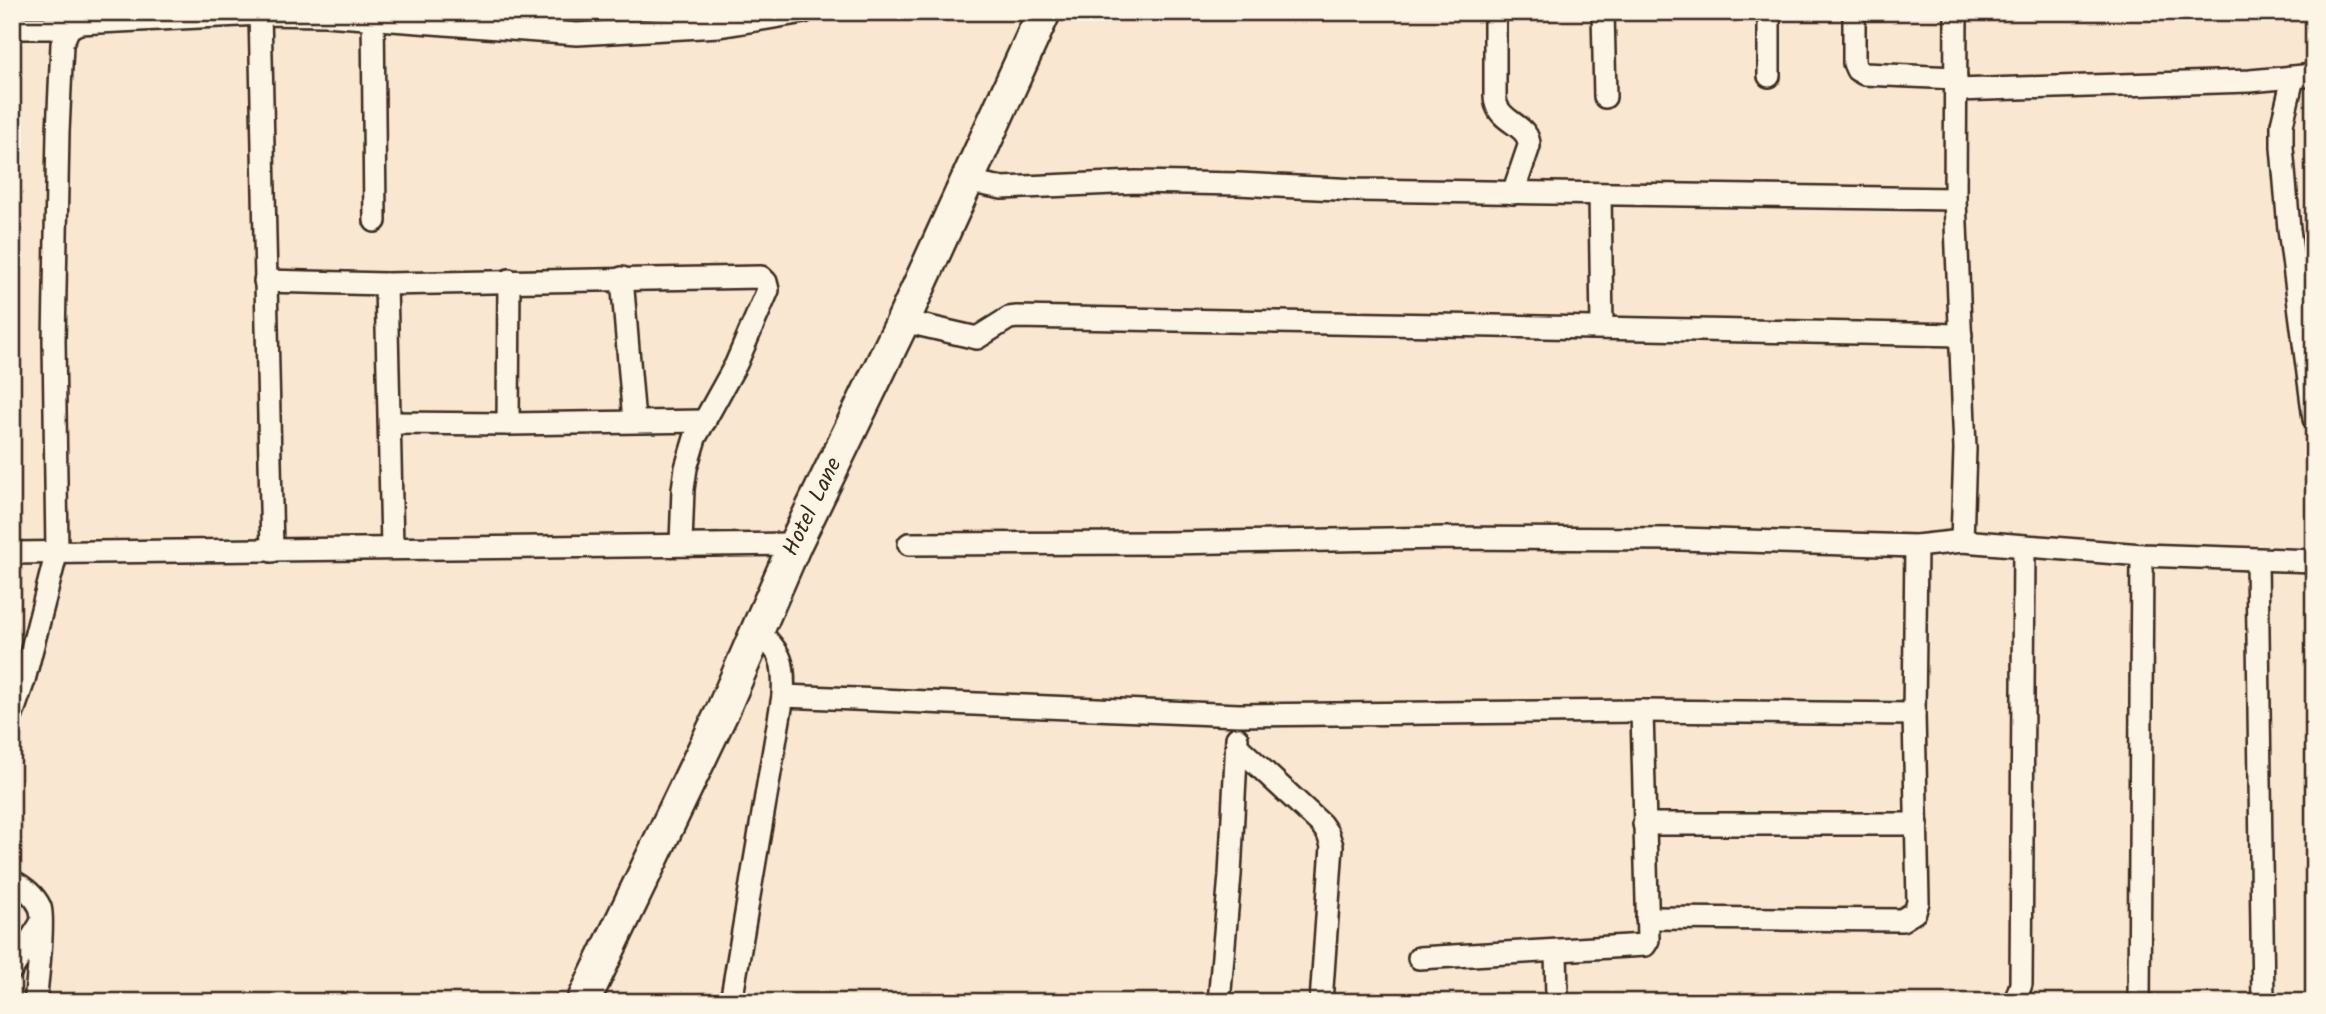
<svg xmlns="http://www.w3.org/2000/svg" width="2326" height="1014" font-family="Kalam,sans-serif">
	<style>
		.lines { fill: none; stroke-linecap: round; stroke-linejoin: round }
		.street-casing { stroke: #3b2a1e; stroke-width: 26 }
		.secondary-casing { stroke: #3b2a1e; stroke-width: 37 }
		.street { stroke: #fcf5e5; stroke-width: 21 }
		.secondary { stroke: #fcf5e5; stroke-width: 32 }
		.labels { text-anchor: middle; dominant-baseline: central; stroke-width: 5; stroke-linejoin: round; paint-order: stroke }
		.street-label { font-size: 23px; fill: #3b2a1e; stroke: #fcf5e5 }
	</style>
	<rect width="100%" height="100%" fill="#f9e7d1"/>
	<filter id="ink" filterUnits="userSpaceOnUse"><feTurbulence type="fractalNoise" baseFrequency=".0143" numOctaves="2"/><feDisplacementMap in="SourceGraphic" scale="14" xChannelSelector="R" yChannelSelector="G"/><feConvolveMatrix kernelMatrix="1 2 1 2 8 2 1 2 1" color-interpolation-filters="sRGB"/></filter>
	<g filter="url(#ink)">
		<g class="lines">
			<!-- street casing -->
			<g class="street-casing">
				<g id="street">
					<path d="M 260,12 L 272,551"/>
					<path d="M 373,12 L 375,221"/>
					<path d="M 1495,12 L 1495,94 C 1495,98 1495,102 1497,106 C 1503,123 1530,126 1529,146 L 1513,193"/>
					<path d="M 1603,12 L 1605,97"/>
					<path d="M 1854,12 L 1854,63 L 1857,70 L 1864,74 L 1956,78"/>
					<path d="M 1956,12 L 1955,199 L 1965,449 L 1962,541"/>
					<path d="M 12,28 L 69,28"/>
					<path d="M 1769,76 L 1769,12"/>
					<path d="M 2293,78 L 2282,124 L 2282,147 L 2289,229 L 2314,419"/>
					<path d="M 1956,90 L 2250,81 L 2314,75"/>
					<path d="M 967,181 L 1002,188 L 1136,182 L 1238,184 L 1357,190 L 1955,199"/>
					<path d="M 1600,194 L 1602,327"/>
					<path d="M 622,278 L 634,421"/>
					<path d="M 265,281 L 386,284 L 761,277 L 766,282 L 768,290 L 736,364 L 695,438 L 686,468 L 683,489 L 681,544"/>
					<path d="M 386,284 L 392,547"/>
					<path d="M 903,321 L 977,338 L 1009,318 L 1017,317 L 1961,335"/>
					<path d="M 390,423 L 508,424 L 705,421"/>
					<path d="M 508,424 L 509,280"/>
					<path d="M 909,544 L 1167,543 L 1444,538 L 1680,539 L 1916,546 L 1962,541 L 2142,555 L 2314,561"/>
					<path d="M 12,553 L 795,544"/>
					<path d="M 2257,560 L 2263,1002"/>
					<path d="M 783,696 L 1239,715 L 1642,711 L 1914,714"/>
					<path d="M 12,715 L 24,680 L 57,551 L 54,341 L 58,132 L 62,44 L 69,28 L 79,23 L 260,14 L 325,15 L 577,34 L 719,26 L 804,12"/>
					<path d="M 1237,746 L 1321,824 L 1328,834 L 1332,846 L 1321,1002"/>
					<path d="M 1644,824 L 1917,824"/>
					<path d="M 12,881 C 23,886 35,896 40,907 C 45,920 37,985 35,1002"/>
					<path d="M 1647,918 L 1902,920 L 1915,912 L 1918,902 L 1914,714 L 1916,546"/>
					<path d="M 1419,958 L 1645,945 L 1648,940 L 1642,711"/>
					<path d="M 12,969 L 40,925"/>
					<path d="M 731,1002 L 783,696 C 785,662 782,653 757,630"/>
					<path d="M 1219,1002 L 1230,875 L 1237,738"/>
					<path d="M 1555,1002 L 1557,997 L 1556,951"/>
					<path d="M 2015,1002 L 2021,984 L 2024,546"/>
					<path d="M 2139,1002 L 2142,555"/>
				</g>
			</g>
			<!-- secondary casing -->
			<g class="secondary-casing">
				<g id="secondary">
					<path id="s1" d="M 583,1002 L 722,712 L 795,544 L 903,321 L 1044,12"/>
				</g>
			</g>
			<!-- street -->
			<use href="#street" class="street"/>
			<!-- secondary -->
			<use href="#secondary" class="secondary"/>
		</g>
	</g>
	<g class="labels">
		<!-- street labels -->
		<g class="street-label">
			<text stroke="none"><textPath href="#s1" startOffset="546">Hotel Lane</textPath></text>
		</g>
	</g>
	<!-- margin -->
	<rect width="2326" height="1014" fill="none" stroke="#fcf5e5" stroke-width="42"/>
	<rect x="21" y="21" width="2284" height="972" fill="none" stroke="#3b2a1e" stroke-width="2.5" filter="url(#ink)"/>
</svg>
